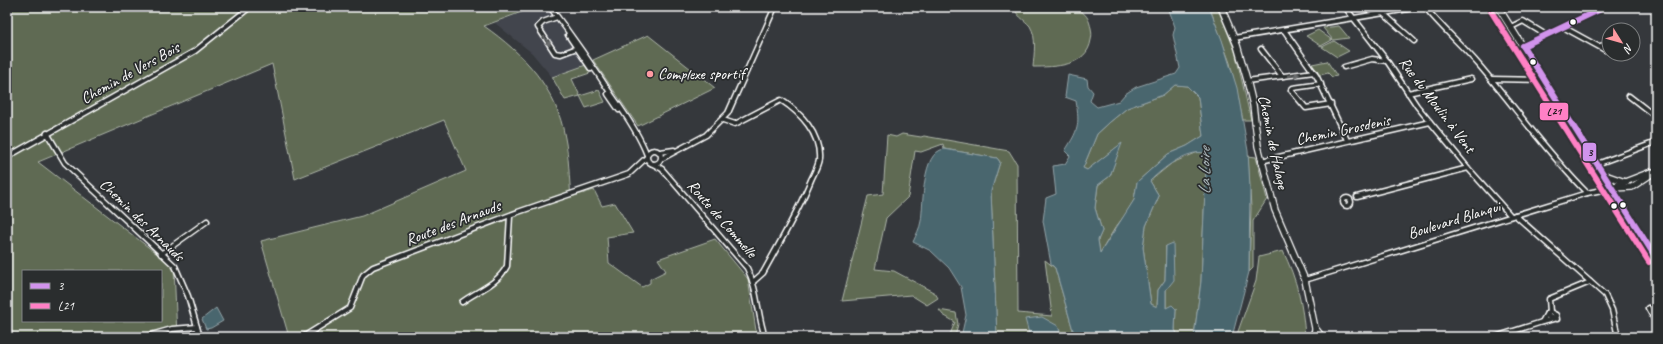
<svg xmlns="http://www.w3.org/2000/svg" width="1663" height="344" font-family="Caveat,sans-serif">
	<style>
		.built { fill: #42454d }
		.green { fill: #5e6b53; stroke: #aeb5a9; fill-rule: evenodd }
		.water { fill: #4a666e; stroke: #92a3a8; fill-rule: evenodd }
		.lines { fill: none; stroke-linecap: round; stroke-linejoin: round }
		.minor-casing { stroke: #fff; stroke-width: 7 }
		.major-casing { stroke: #fff; stroke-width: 8 }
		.minor { stroke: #2a2d2e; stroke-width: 4 }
		.major { stroke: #2a2d2e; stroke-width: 5.5 }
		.bus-1-casing { stroke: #2a2d2e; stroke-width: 9 }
		.bus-2-casing { stroke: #2a2d2e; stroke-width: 9 }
		.bus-1 { stroke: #d193ec; stroke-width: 6 }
		.bus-2 { stroke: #ff80c5; stroke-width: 6 }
		.oneway { fill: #6a6c6d }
		.bus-dot { fill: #fff; stroke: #2a2d2e; stroke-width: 1.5 }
		.poi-dot { fill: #ff9aa2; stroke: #2a2d2e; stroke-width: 1.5 }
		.labels { text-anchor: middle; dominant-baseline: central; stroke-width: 3.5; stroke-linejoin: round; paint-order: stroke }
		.street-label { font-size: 16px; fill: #fff; stroke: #2a2d2e }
		.poi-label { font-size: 16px; fill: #fff; stroke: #2a2d2e; text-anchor: start }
		.water-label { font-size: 17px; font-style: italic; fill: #aebabe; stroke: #2a2d2e }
		.line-badge { stroke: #2a2d2e; stroke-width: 1.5 }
		.pale-badge-label { font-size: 11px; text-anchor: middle; font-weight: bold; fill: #111 }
	</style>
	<rect width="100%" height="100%" fill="#35383c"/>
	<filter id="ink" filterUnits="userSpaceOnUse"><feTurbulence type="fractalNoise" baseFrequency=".025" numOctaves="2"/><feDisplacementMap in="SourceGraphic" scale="8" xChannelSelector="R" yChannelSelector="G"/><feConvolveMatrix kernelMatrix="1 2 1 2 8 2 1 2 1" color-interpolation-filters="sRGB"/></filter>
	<g filter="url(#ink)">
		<!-- built -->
		<path class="built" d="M 536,7 L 547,7 L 586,65 L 552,77 L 532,53 L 495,23 Z"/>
		<!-- green -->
		<g class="green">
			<path d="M 7,7 L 524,7 L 527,10 L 484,26 C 524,54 557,89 565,138 C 569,157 569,177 571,197 L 594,190 L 602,206 L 615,203 L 633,233 L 607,237 L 609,263 L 642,287 L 650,283 L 650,279 L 666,271 L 658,259 L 715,239 L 748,279 L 757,337 L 289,337 L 261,241 L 362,216 L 466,171 L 444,120 L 295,179 L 272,64 L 38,162 L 174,267 L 177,337 L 7,337 ZM 23,271 L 161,271 L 161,321 L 23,321 Z"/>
			<path d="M 1014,7 C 1033,7 1064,3 1080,11 C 1088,15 1089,21 1091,28 C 1092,33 1092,36 1091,40 C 1087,67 1054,67 1033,67 C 1034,55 1037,37 1030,26 C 1024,19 1016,16 1014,7 Z"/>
			<path d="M 1211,11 L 1219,11 L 1235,51 L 1251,120 L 1243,120 L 1230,63 Z"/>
			<path d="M 1339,26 L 1349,38 L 1333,40 L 1323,28 Z"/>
			<path d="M 1318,30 L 1332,40 L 1321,46 L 1306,36 Z"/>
			<path d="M 648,35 L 715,88 L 638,126 L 593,60 Z"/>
			<path d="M 1334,41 L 1349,51 L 1337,57 L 1322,47 Z"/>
			<path d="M 1327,61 L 1337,76 L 1332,77 L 1328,73 L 1320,75 L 1312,64 Z"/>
			<path d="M 586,65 L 590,73 L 572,79 L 580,96 L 565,100 L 552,77 Z"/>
			<path d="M 1175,85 L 1187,86 L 1198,97 L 1203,136 L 1187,146 L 1168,154 L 1137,182 L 1134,200 L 1125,215 L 1115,228 L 1100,253 L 1098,240 L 1102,231 L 1095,208 L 1098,185 L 1110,176 L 1121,144 L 1087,170 L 1083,168 L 1097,134 L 1110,122 L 1127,108 L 1163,95 Z"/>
			<path d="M 599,90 L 605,102 L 586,108 L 580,96 Z"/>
			<path d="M 902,134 L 921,137 L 924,136 L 1009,151 L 1017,164 L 1018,313 L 1052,316 L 1045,260 L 1055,268 L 1075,337 L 1062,337 L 1058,326 L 1026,319 L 1030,337 L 997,337 L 991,191 L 1000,162 L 997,158 L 944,149 L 943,144 L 921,152 L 915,151 L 908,197 L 886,218 L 875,269 L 894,271 L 935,293 L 938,298 L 927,305 L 911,295 L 842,301 L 868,196 L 883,194 L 887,135 L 896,137 Z"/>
			<path d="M 1198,152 L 1205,153 L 1206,167 L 1201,281 L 1194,337 L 1179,337 L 1175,330 L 1176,309 L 1166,308 L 1166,246 L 1165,280 L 1158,290 L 1157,307 L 1151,304 L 1143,247 L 1146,226 L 1159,196 L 1150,181 L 1172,163 Z"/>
			<path d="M 1248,156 L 1256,157 L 1267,199 L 1253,221 L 1253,268 L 1249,272 L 1251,208 Z"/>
			<path d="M 1283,251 C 1297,280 1303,305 1305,337 L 1236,337 L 1256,281 L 1259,257 Z"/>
			<path d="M 939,310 L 956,313 L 958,324 L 955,337 L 949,337 L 955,322 L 943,315 Z"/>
		</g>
		<!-- water -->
		<g class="water">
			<path d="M 1168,7 L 1209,7 L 1222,40 L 1237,88 L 1248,151 L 1250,187 L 1249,272 L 1232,337 L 1194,337 L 1201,281 L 1206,167 L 1205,153 C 1187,149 1162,169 1150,181 L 1159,196 L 1146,226 L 1143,247 L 1151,304 L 1157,307 L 1158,290 L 1165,280 L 1166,246 L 1173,243 L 1174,280 L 1166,290 L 1166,308 L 1172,305 L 1176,309 L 1175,330 L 1179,337 L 1075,337 L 1055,268 L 1051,264 L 1043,221 L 1046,198 L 1056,194 L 1053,166 L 1065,164 L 1070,156 L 1065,151 C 1078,130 1080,127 1076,101 L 1065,97 L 1068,75 L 1087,79 L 1088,86 L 1093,92 L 1090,101 L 1097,107 L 1119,101 L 1125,94 L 1136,87 L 1176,74 L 1180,68 L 1173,35 L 1175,27 ZM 1175,85 L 1187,86 L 1198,97 L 1203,136 L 1187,146 L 1168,154 L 1137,182 L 1134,200 L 1100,253 L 1098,240 L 1102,231 L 1095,208 L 1098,185 L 1110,176 L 1122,143 L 1087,170 L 1083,168 L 1097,134 L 1110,122 L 1127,108 L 1163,95 Z"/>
			<path d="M 944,149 L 997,158 L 1000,162 L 991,191 L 997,337 L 961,337 L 966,315 L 961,287 L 949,268 L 931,251 L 913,242 C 916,235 920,228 921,221 C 924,203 921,153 944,149 Z"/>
			<path d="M 216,308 L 223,321 L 211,328 L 206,329 L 202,319 Z"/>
			<path d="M 1042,317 L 1058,326 L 1062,337 L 1030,337 L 1025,319 Z"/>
		</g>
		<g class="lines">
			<!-- minor casing -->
			<g class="minor-casing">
				<g id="minor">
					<path d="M 550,7 C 572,36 593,66 613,97 C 626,115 639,134 647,155"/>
					<path d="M 1345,7 L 1387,61 L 1417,106 L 1468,168 L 1511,216"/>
					<path d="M 1425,7 C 1442,28 1462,45 1479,65 C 1515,107 1547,153 1587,193"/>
					<path d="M 1384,14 L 1414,41"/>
					<path d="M 557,17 L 543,22 L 538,27 L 555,53 L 561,54 L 577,48"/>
					<path d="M 1511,27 L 1523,21 L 1546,35"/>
					<path d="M 1563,27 L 1605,50 L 1609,49"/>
					<path d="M 1284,30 L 1317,77 L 1347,140"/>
					<path d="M 568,35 L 591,69"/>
					<path d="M 1234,38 L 1420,7"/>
					<path d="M 1523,46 L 1605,7"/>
					<path d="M 1600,46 L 1605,45 L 1609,48"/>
					<path d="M 1261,49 L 1282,76"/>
					<path d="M 1344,67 L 1372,59 L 1387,61"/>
					<path d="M 1491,79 L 1544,80"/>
					<path d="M 1247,81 L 1314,72"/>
					<path d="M 1321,84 L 1293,88 L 1291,90 L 1306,108 L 1331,104"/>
					<path d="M 1408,93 L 1471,79"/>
					<path d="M 608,94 L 619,110"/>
					<path d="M 1629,96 L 1656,117"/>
					<path d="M 723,120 L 735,124 L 781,100 C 801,113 821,134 819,160 C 818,167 814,173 811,180 C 798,212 780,242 763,273 L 754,281"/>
					<path d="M 47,133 L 65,163 L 175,266 L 188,296 L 200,337"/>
					<circle cx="654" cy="157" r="7"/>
					<path d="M 660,152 L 674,150"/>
					<path d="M 7,157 L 195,51 L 250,7"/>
					<path d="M 663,158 L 706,135 L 728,113 L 775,7"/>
					<path d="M 1261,161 L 1430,122"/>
					<path d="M 653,164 L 662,169 L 747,268 C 758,289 757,314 765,337"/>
					<path d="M 1597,164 L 1656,142"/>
					<path d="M 1357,197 L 1468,168"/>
					<circle cx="1347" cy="202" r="4"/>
					<path d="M 1515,215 L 1605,295 L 1612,310 L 1618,337"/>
					<path d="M 161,254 L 207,221"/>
					<path d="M 1305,280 L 1587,193 L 1612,188"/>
					<path d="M 462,302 C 478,290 497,285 507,266 L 510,216"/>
					<path d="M 1648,308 L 1656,322"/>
					<path d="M 1550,312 L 1549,299 L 1590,282"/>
					<path d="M 1550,312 L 1556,315 L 1557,319 L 1549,317 L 1547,313 Z"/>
					<path d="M 1547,313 L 1542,322 L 1553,319"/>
					<path d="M 144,337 L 172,329 L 197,327"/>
					<path d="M 303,337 L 350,308 L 363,275 L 373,267 L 518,212 L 629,174 L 646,158"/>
					<path d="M 1312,337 L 1315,328"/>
					<path d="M 1495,337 L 1542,322"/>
				</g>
			</g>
			<!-- major casing -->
			<g class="major-casing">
				<g id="major">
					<path d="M 1221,7 L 1237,45 L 1247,80 L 1253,105 L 1258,146 L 1275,210 L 1305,280 L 1315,328 L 1322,337"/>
					<path d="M 1498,7 L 1656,258"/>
					<path d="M 1605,175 L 1625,182"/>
					<path d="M 1612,187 L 1651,172"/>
					<path d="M 1612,188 L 1632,187 L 1656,171"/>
				</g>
			</g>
			<!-- minor -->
			<use href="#minor" class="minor"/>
			<!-- major -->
			<use href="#major" class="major"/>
			<!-- bus-1 casing -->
			<g class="bus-1-casing">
				<g id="bus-1">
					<path d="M 1523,46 L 1656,258"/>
					<path d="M 1523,46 L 1605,7"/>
				</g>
			</g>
			<!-- bus-2 casing -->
			<g class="bus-2-casing">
				<path id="bus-2" d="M 1491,11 L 1649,262"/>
			</g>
			<!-- bus-1 -->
			<use href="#bus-1" class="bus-1"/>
			<!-- bus-2 -->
			<use href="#bus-2" class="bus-2"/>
		</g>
		<!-- one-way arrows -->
		<defs><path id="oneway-solid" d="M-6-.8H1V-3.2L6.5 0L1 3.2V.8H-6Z"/></defs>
		<g class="oneway">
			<use href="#oneway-solid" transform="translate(547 41) rotate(56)"/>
			<use href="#oneway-solid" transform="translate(1294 75) rotate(-8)"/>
			<use href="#oneway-solid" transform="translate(1560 165) rotate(-128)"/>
		</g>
	</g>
	<!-- markers -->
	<g class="bus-dot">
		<circle cx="1573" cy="22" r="3.5"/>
		<circle cx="1533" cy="62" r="3.5"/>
		<circle cx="1623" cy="205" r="3.5"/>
		<circle cx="1614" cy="206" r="3.5"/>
	</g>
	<circle class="poi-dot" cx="650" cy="74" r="4"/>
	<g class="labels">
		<!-- street labels -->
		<g class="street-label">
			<text transform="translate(130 73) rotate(-29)">Chemin de Vers Bois</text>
			<text transform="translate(1437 105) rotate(53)">Rue du Moulin à Vent</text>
			<text transform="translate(1343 130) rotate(-12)">Chemin Grosdenis</text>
			<text transform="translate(1273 142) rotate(78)">Chemin de Halage</text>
			<text transform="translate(722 219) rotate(49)">Route de Commelle</text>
			<text transform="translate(142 220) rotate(44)">Chemin des Arnauds</text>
			<text transform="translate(1454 220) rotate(-17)">Boulevard Blanqui</text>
			<text transform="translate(453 223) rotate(-21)">Route des Arnauds</text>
		</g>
		<!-- poi labels -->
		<g class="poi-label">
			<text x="658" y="74">Complexe sportif</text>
		</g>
		<!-- water labels -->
		<g class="water-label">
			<text transform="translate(1204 171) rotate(-90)">La Loire</text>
		</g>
	</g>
	<g class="line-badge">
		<rect x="1539" y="102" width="30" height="19" rx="4" fill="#ff80c5"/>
		<rect x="1582" y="142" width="15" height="20" rx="4" fill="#d193ec"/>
	</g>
	<g class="pale-badge-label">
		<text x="1554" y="115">L21</text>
		<text x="1590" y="156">3</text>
	</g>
	<!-- margin -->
	<rect width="1663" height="344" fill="none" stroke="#2a2d2e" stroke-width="24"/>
	<rect x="12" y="12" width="1639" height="320" fill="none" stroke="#fff" stroke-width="1.5" filter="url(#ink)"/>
	<!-- legend -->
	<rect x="22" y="270" width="140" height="52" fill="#2a2d2e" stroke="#7f8182"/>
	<rect x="30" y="283" width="20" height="6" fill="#d193ec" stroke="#7f8182"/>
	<text x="58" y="290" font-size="12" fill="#ffffff">3</text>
	<rect x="30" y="303" width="20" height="6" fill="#ff80c5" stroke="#7f8182"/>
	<text x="58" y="310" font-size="12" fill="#ffffff">L21</text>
	<!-- north arrow -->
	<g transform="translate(1621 42) rotate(127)"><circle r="19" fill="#2a2d2e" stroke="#7f8182"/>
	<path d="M0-3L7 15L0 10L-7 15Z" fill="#ff9aa2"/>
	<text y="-6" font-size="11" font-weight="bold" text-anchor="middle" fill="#ffffff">N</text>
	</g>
</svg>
